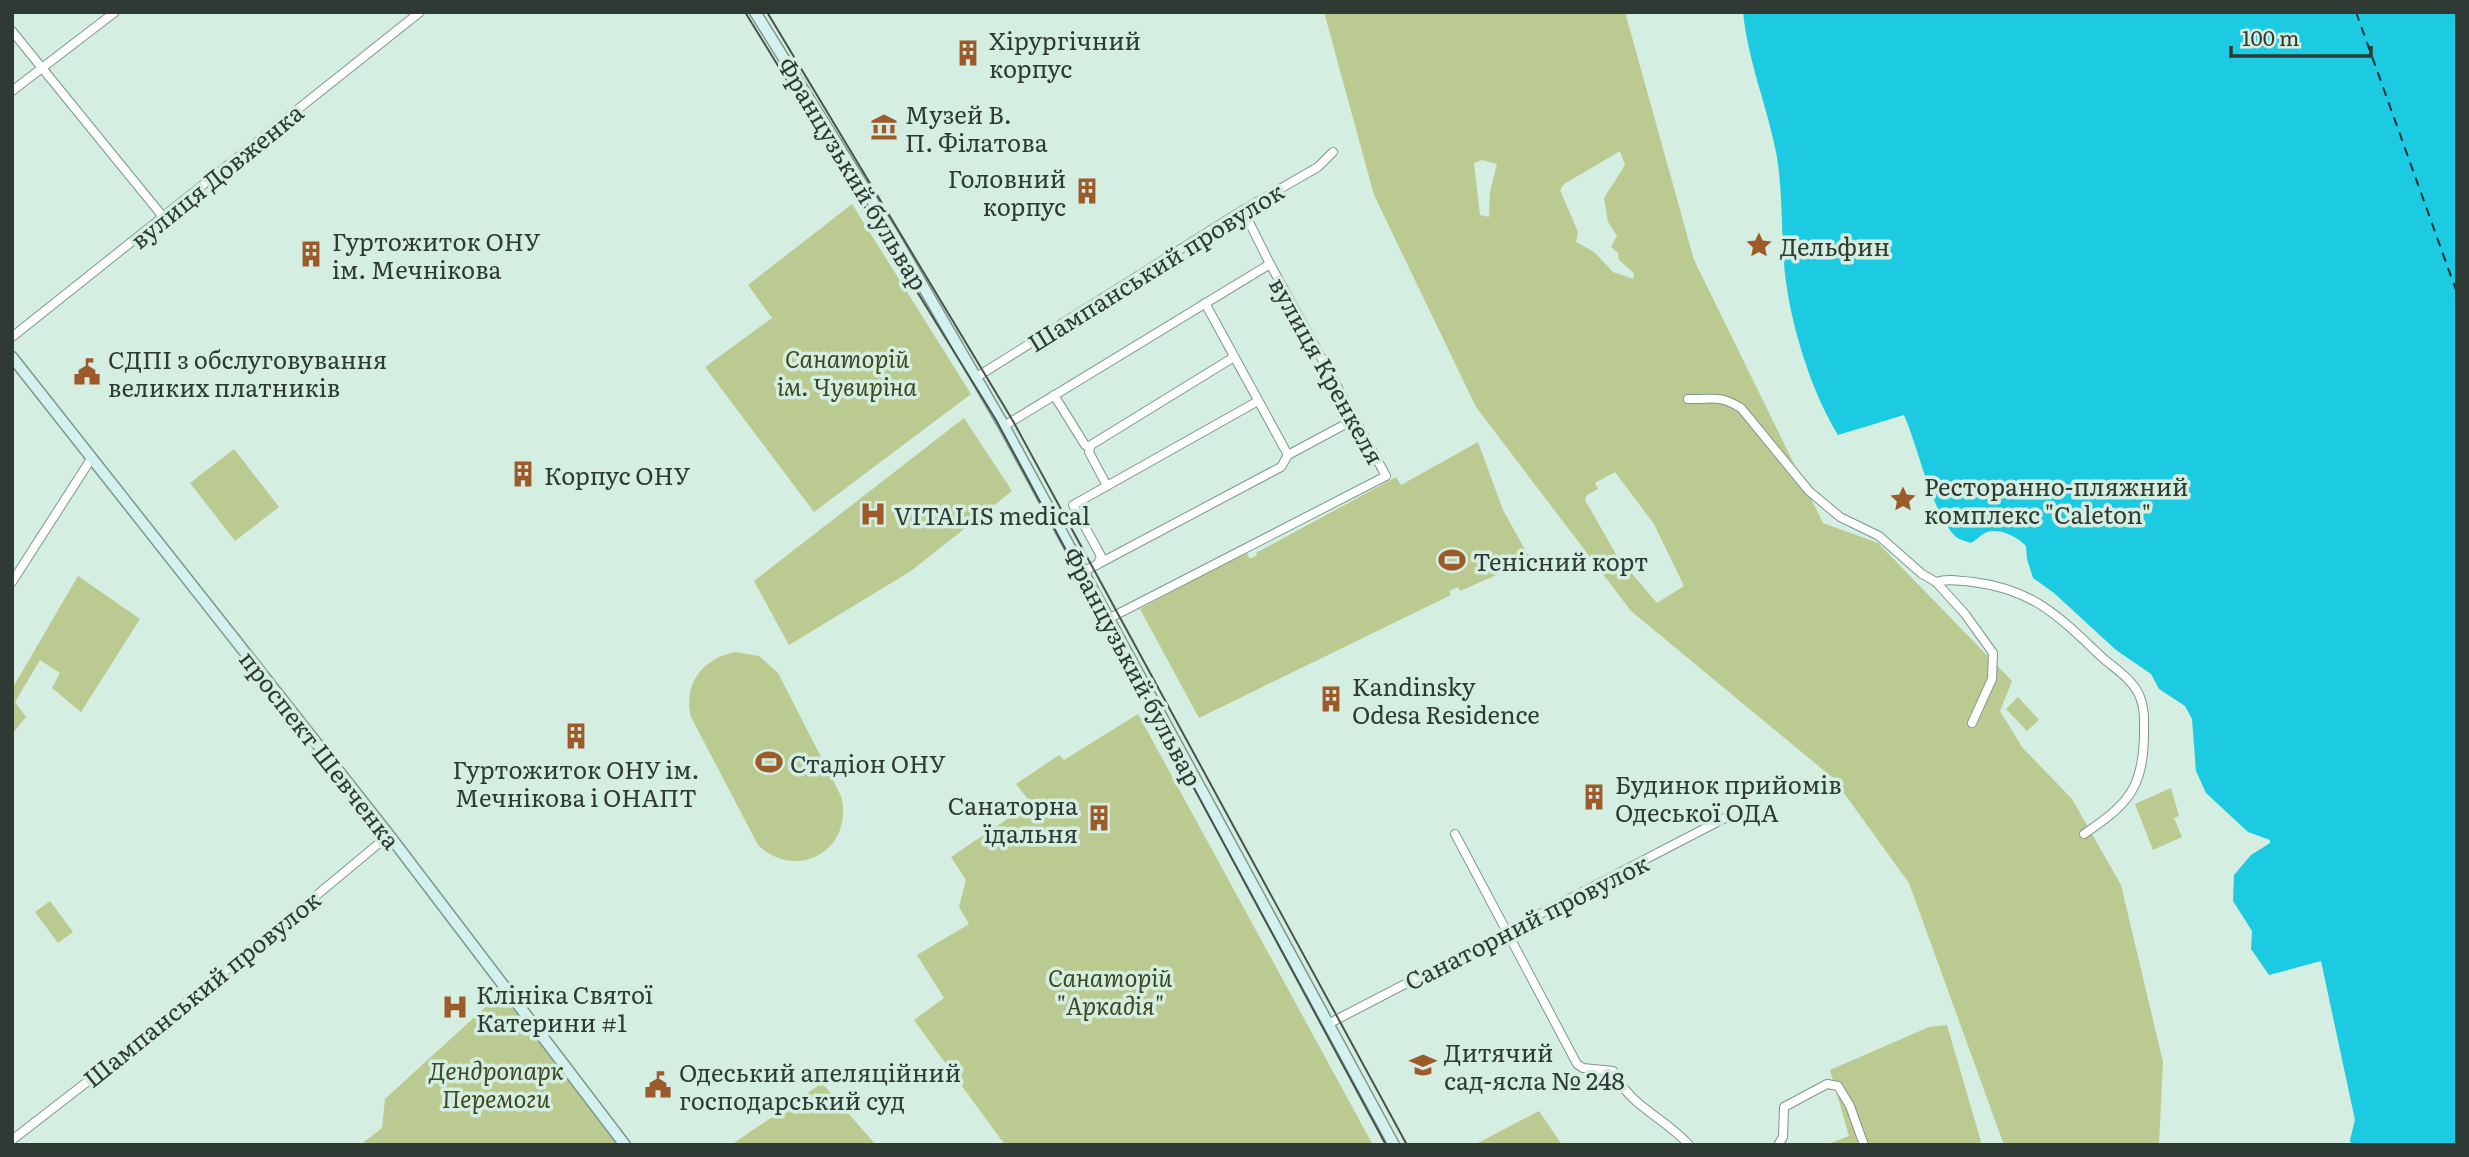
<svg xmlns="http://www.w3.org/2000/svg" width="2469" height="1157" font-family="Literata,serif">
	<style>
		.green { fill: #bbca91; fill-rule: evenodd }
		.water { fill: #1ccbe1 }
		.lines { fill: none; stroke-linecap: round; stroke-linejoin: round }
		.ferry { stroke: #1b3438; stroke-width: 2; stroke-dasharray: 9 7; stroke-linecap: butt }
		.street-casing { stroke: #7e978b; stroke-width: 10 }
		.secondary-casing { stroke: #7e978b; stroke-width: 13 }
		.street { stroke: #fff; stroke-width: 8 }
		.secondary { stroke: #d3f2ef; stroke-width: 10 }
		.tram { stroke: #47544e; stroke-width: 2 }
		.labels { text-anchor: middle; dominant-baseline: central; stroke-width: 7; stroke-linejoin: round; paint-order: stroke }
		.poi-label { font-size: 24px; fill: #2f3a35; stroke: #d4eee1; text-anchor: start }
		.street-label { font-size: 24px; fill: #2f3a35; stroke: #d4eee1 }
		.park-label { font-size: 24px; font-style: italic; fill: #3f481f; stroke: #d4eee1 }
	</style>
	<rect width="100%" height="100%" fill="#d4eee1"/>
	<!-- green -->
	<g class="green">
		<path d="M 1324,12 L 1625,12 L 1694,260 L 1823,523 L 1878,543 L 2012,681 L 2000,711 L 2022,747 L 2072,799 L 2121,885 L 2163,1062 L 2159,1145 L 2004,1145 L 1909,883 L 1833,778 L 1631,611 L 1476,407 L 1374,195 ZM 1620,151 L 1625,165 L 1604,198 L 1608,222 L 1617,236 L 1611,247 L 1618,253 L 1619,260 L 1634,273 L 1633,279 L 1613,272 L 1594,252 L 1576,242 L 1578,232 L 1560,190 L 1564,184 ZM 1482,160 L 1497,164 L 1490,192 L 1489,217 L 1480,215 L 1474,163 ZM 1615,472 L 1654,524 L 1684,586 L 1657,603 L 1617,556 L 1585,500 L 1587,495 L 1598,489 L 1595,483 Z"/>
		<path d="M 852,204 L 971,394 L 814,512 L 705,367 L 772,318 L 748,285 Z"/>
		<path d="M 964,418 L 1012,491 L 911,571 L 789,645 L 754,581 Z"/>
		<path d="M 1478,442 L 1503,510 L 1529,557 L 1510,569 L 1460,591 L 1458,587 L 1449,591 L 1451,595 L 1199,718 L 1140,609 L 1246,552 L 1250,559 L 1257,555 L 1256,553 L 1396,477 L 1401,485 Z"/>
		<path d="M 234,449 L 279,507 L 235,541 L 190,483 Z"/>
		<path d="M 78,576 L 140,619 L 81,712 L 52,688 L 60,673 L 40,660 L 15,702 L 26,717 L 12,734 L 12,689 Z"/>
		<path d="M 736,652 L 759,656 L 778,673 L 841,796 C 855,849 797,883 758,845 L 691,717 C 683,683 703,658 736,652 Z"/>
		<path d="M 2018,697 L 2039,720 L 2027,731 L 2006,709 Z"/>
		<path d="M 1138,714 L 1373,1145 L 1005,1145 L 914,1020 L 944,998 L 917,955 L 969,924 L 959,907 L 966,880 L 951,857 L 1031,803 L 1016,784 L 1059,755 L 1064,760 Z"/>
		<path d="M 2171,788 L 2179,816 L 2174,818 L 2182,837 L 2153,850 L 2135,804 Z"/>
		<path d="M 50,901 L 73,932 L 58,943 L 35,912 Z"/>
		<path d="M 504,990 L 622,1145 L 360,1145 L 382,1128 L 385,1099 Z"/>
		<path d="M 1947,1025 L 1982,1145 L 1826,1145 L 1849,1136 L 1830,1070 L 1929,1027 Z"/>
		<path d="M 822,1083 L 876,1145 L 731,1145 Z"/>
		<path d="M 1539,1111 L 1562,1145 L 1474,1145 Z"/>
	</g>
	<!-- water -->
	<path class="water" d="M 1743,12 L 2457,12 L 2457,1145 L 2351,1145 L 2350,1140 L 2355,1120 L 2321,961 L 2269,975 L 2251,949 L 2252,931 L 2233,901 L 2234,875 L 2251,855 L 2270,843 L 2270,840 L 2248,832 L 2206,793 L 2196,771 L 2192,719 L 2185,706 L 2159,689 L 2151,674 L 2116,650 L 2054,593 L 2033,578 L 2027,559 L 2026,546 C 2018,537 2000,528 1987,532 C 1982,534 1976,540 1971,543 C 1966,541 1960,540 1956,537 C 1932,514 1918,446 1904,415 L 1838,435 C 1811,391 1791,326 1785,274 C 1781,235 1783,196 1777,157 C 1768,108 1748,62 1743,12 Z"/>
	<g class="lines">
		<!-- ferry -->
		<path class="ferry" d="M 2356,12 L 2457,293"/>
		<!-- street casing -->
		<g class="street-casing">
			<g id="street">
				<path d="M 12,31 L 164,218"/>
				<path d="M 12,91 L 115,12"/>
				<path d="M 1205,303 L 1288,455"/>
				<path d="M 12,337 L 420,12"/>
				<path d="M 975,378 L 1243,210 L 1318,167 L 1333,152"/>
				<path d="M 1054,395 L 1085,445 L 1089,447"/>
				<path d="M 1688,399 C 1713,400 1718,394 1741,408 L 1809,491 L 1840,517 L 1879,536 L 1922,574 L 1936,582 L 1965,614 L 1993,653 L 1992,679 L 1972,723"/>
				<path d="M 1004,426 L 1270,264"/>
				<path d="M 1107,486 L 1089,452 L 1091,445 L 1234,357"/>
				<path d="M 1098,564 L 1101,556 L 1073,505 L 1258,401"/>
				<path d="M 1083,572 L 1281,467 L 1288,455 L 1355,419"/>
				<path d="M 12,582 L 91,459"/>
				<path d="M 1936,582 C 1948,578 1960,581 1973,582 C 2036,590 2060,618 2104,659 C 2117,670 2134,681 2140,697 C 2145,709 2144,722 2144,735 C 2143,789 2128,804 2084,834"/>
				<path d="M 1108,619 L 1386,476 L 1270,264 L 1243,210"/>
				<path d="M 1455,834 L 1577,1064 L 1583,1068 L 1613,1071 C 1630,1107 1664,1117 1689,1145"/>
				<path d="M 1328,1024 L 1725,818"/>
				<path d="M 12,1140 L 158,1027 L 389,835"/>
				<path d="M 1778,1145 L 1783,1137 L 1784,1107 L 1827,1084 L 1838,1086 L 1850,1106 L 1864,1145"/>
			</g>
		</g>
		<!-- secondary casing -->
		<g class="secondary-casing">
			<g id="secondary">
				<path d="M 755,12 L 894,236 L 1004,426 L 1394,1145"/>
				<path d="M 12,357 L 389,835 L 625,1145"/>
			</g>
		</g>
		<!-- street -->
		<use href="#street" class="street"/>
		<!-- secondary -->
		<use href="#secondary" class="secondary"/>
		<!-- tram -->
		<g class="tram">
			<path d="M 745,12 L 996,420 L 1386,1145"/>
			<path d="M 767,12 L 1013,421 L 1407,1145"/>
		</g>
	</g>
	<!-- icons -->
	<defs>
		<g id="building-bare" transform="scale(2.1)"><path d="M-4-6H4V6H1V3H-1V6H-4ZM-2.5-4.3h1.7v1.8h-1.7ZM.8-4.3h1.7v1.8H.8ZM-2.5-1h1.7V.8h-1.7ZM.8-1h1.7V.8H.8Z" fill="#9d5a2a" stroke="#d4eee1" stroke-width="2.5" paint-order="stroke"/></g>
		<g id="museum-bare" transform="scale(2.1)"><path d="M0-6L6-3V-2H-6V-3ZM-5-1h2V3h-2ZM-1-1h2V3h-2ZM3-1h2V3H3ZM-6 4H6V6H-6Z" fill="#9d5a2a" stroke="#d4eee1" stroke-width="2.5" paint-order="stroke"/></g>
		<g id="sight-bare" transform="scale(2.1)"><path d="M0-6L1.8-2.2L6-1.7L2.9 1.2L3.7 5.4L0 3.3L-3.7 5.4L-2.9 1.2L-6-1.7L-1.8-2.2Z" fill="#9d5a2a" stroke="#d4eee1" stroke-width="2.5" paint-order="stroke"/></g>
		<g id="civic-bare" transform="scale(2.1)"><path d="M-.6-6.5H3V-4.5H.6V-3L4-1V1h2V6H-6V1h2V-1L-.6-3ZM-1.2 2.5V6h2.4V2.5Z" fill="#9d5a2a" stroke="#d4eee1" stroke-width="2.5" paint-order="stroke"/></g>
		<g id="hospital-bare" transform="scale(2.1)"><path d="M-5-5h3v3.5h4V-5h3V5h-3V1.5h-4V5h-3Z" fill="#9d5a2a" stroke="#d4eee1" stroke-width="2.5" paint-order="stroke"/></g>
		<g id="stadium-bare" transform="scale(2.1)"><path d="M0-5a6.5 5 0 1 0 0 10a6.5 5 0 1 0 0-10ZM-3.5-1.8h7v3.6h-7Z" fill="#9d5a2a" stroke="#d4eee1" stroke-width="2.5" paint-order="stroke"/></g>
		<g id="school-bare" transform="scale(2.1)"><path d="M0-5L7-2L0 1L-7-2ZM-4 1L0 2.5L4 1V4Q0 6-4 4Z" fill="#9d5a2a" stroke="#d4eee1" stroke-width="2.5" paint-order="stroke"/></g>
	</defs>
	<g fill-rule="evenodd">
		<use href="#building-bare" x="968" y="53"/>
		<use href="#museum-bare" x="884" y="127"/>
		<use href="#building-bare" x="1087" y="191"/>
		<use href="#sight-bare" x="1759" y="245"/>
		<use href="#building-bare" x="311" y="254"/>
		<use href="#civic-bare" x="87" y="372"/>
		<use href="#building-bare" x="523" y="474"/>
		<use href="#sight-bare" x="1903" y="499"/>
		<use href="#hospital-bare" x="873" y="514"/>
		<use href="#stadium-bare" x="1452" y="560"/>
		<use href="#building-bare" x="1331" y="699"/>
		<use href="#building-bare" x="576" y="736"/>
		<use href="#stadium-bare" x="769" y="762"/>
		<use href="#building-bare" x="1594" y="797"/>
		<use href="#building-bare" x="1099" y="818"/>
		<use href="#hospital-bare" x="455" y="1007"/>
		<use href="#school-bare" x="1423" y="1065"/>
		<use href="#civic-bare" x="658" y="1085"/>
	</g>
	<g class="labels">
		<!-- poi labels -->
		<g class="poi-label">
			<text x="989" y="39">Хірургічний<tspan x="989" dy="28">корпус</tspan></text>
			<text x="905" y="113">Музей В.<tspan x="905" dy="28">П. Філатова</tspan></text>
			<text x="1066" y="177" text-anchor="end">Головний<tspan x="1066" dy="28">корпус</tspan></text>
			<text x="332" y="240">Гуртожиток ОНУ<tspan x="332" dy="28">ім. Мечнікова</tspan></text>
			<text x="1780" y="245">Дельфин</text>
			<text x="108" y="358">СДПІ з обслуговування<tspan x="108" dy="28">великих платників</tspan></text>
			<text x="544" y="474">Корпус ОНУ</text>
			<text x="1924" y="485">Ресторанно-пляжний<tspan x="1924" dy="28">комплекс "Caleton"</tspan></text>
			<text x="894" y="514">VITALIS medical</text>
			<text x="1473" y="560">Тенісний корт</text>
			<text x="1352" y="685">Kandinsky<tspan x="1352" dy="28">Odesa Residence</tspan></text>
			<text x="790" y="762">Стадіон ОНУ</text>
			<text x="576" y="768" text-anchor="middle">Гуртожиток ОНУ ім.<tspan x="576" dy="28">Мечнікова і ОНАПТ</tspan></text>
			<text x="1615" y="783">Будинок прийомів<tspan x="1615" dy="28">Одеської ОДА</tspan></text>
			<text x="1078" y="804" text-anchor="end">Санаторна<tspan x="1078" dy="28">їдальня</tspan></text>
			<text x="476" y="993">Клініка Святої<tspan x="476" dy="28">Катерини #1</tspan></text>
			<text x="1444" y="1051">Дитячий<tspan x="1444" dy="28">сад-ясла № 248</tspan></text>
			<text x="679" y="1071">Одеський апеляційний<tspan x="679" dy="28">господарський суд</tspan></text>
		</g>
		<!-- street labels -->
		<g class="street-label">
			<text transform="translate(854 173) rotate(59)">Французький бульвар</text>
			<text transform="translate(216 175) rotate(-39)">вулиця Довженка</text>
			<text transform="translate(1155 266) rotate(-32)">Шампанський провулок</text>
			<text transform="translate(1328 370) rotate(61)">вулиця Кренкеля</text>
			<text transform="translate(1134 666) rotate(62)">Французький бульвар</text>
			<text transform="translate(321 749) rotate(52)">проспект Шевченка</text>
			<text transform="translate(1526 921) rotate(-27)">Санаторний провулок</text>
			<text transform="translate(201 988) rotate(-39)">Шампанський провулок</text>
		</g>
		<!-- park labels -->
		<g class="park-label">
			<text x="847" y="357">Санаторій<tspan x="847" dy="28">ім. Чувиріна</tspan></text>
			<text x="1110" y="976">Санаторій<tspan x="1110" dy="28">"Аркадія"</tspan></text>
			<text x="496" y="1069">Дендропарк<tspan x="496" dy="28">Перемоги</tspan></text>
		</g>
	</g>
	<!-- border -->
	<rect width="2469" height="1157" fill="none" stroke="#2f3a35" stroke-width="28"/>
	<!-- scale -->
	<path d="M2231 46v10h140v-10" fill="none" stroke="#2f3a35" stroke-width="3.5"/>
	<text x="2242" y="46" font-size="21" fill="#2f3a35" stroke="#d4eee1" stroke-width="5" paint-order="stroke">100 m</text>
</svg>
